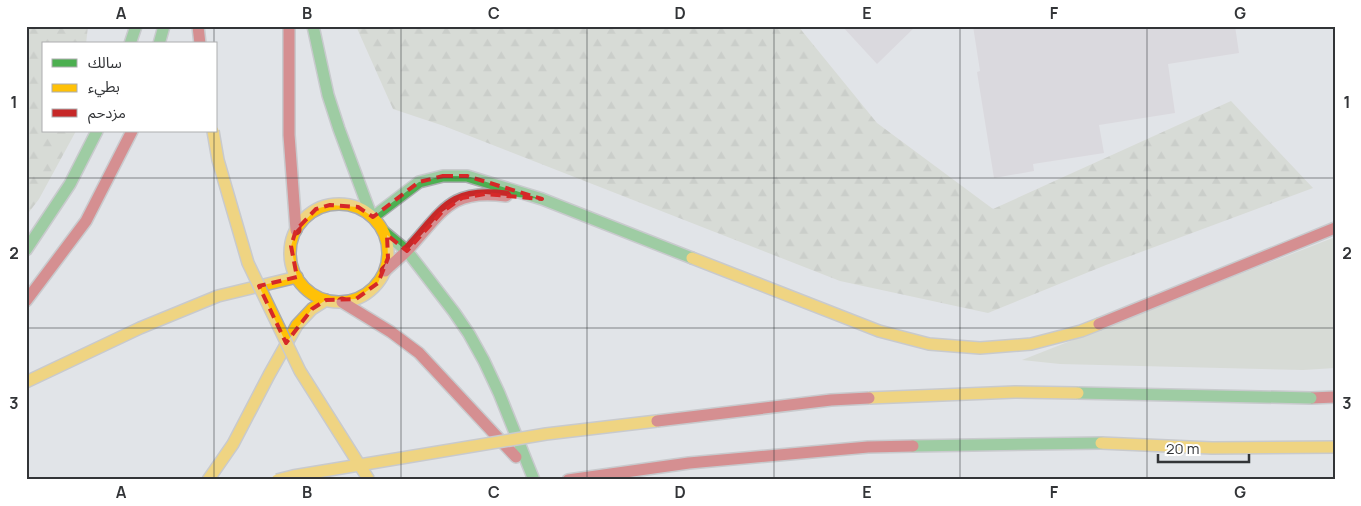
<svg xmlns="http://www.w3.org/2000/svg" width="1361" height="506" font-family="Manrope,'Noto Sans Arabic',sans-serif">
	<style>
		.grass { fill: #cad0c1 }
		.forest { fill: url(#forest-firs) }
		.building { fill: #d1ccd3 }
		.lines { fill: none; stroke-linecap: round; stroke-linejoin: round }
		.fast-casing { stroke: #a9abae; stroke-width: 14 }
		.slow-casing { stroke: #a9abae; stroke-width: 14 }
		.jam-casing { stroke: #a9abae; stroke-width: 14 }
		.fast { stroke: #4caf50; stroke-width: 11 }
		.slow { stroke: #ffc107; stroke-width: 11 }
		.jam { stroke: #c62828; stroke-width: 11 }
		.fast-bridge-casing { stroke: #a9abae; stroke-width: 14; stroke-linecap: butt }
		.slow-bridge-casing { stroke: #a9abae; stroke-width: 14; stroke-linecap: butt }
		.jam-bridge-casing { stroke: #a9abae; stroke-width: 14; stroke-linecap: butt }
		.fast-bridge { stroke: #4caf50; stroke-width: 11 }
		.slow-bridge { stroke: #ffc107; stroke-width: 11 }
		.jam-bridge { stroke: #c62828; stroke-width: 11 }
		.marked { fill: none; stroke: #d62828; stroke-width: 4; stroke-dasharray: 10 6; stroke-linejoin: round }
		.grid { fill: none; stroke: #323437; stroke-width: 1; stroke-opacity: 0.55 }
		.neatline { fill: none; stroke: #323437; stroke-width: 2 }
		.grid-label { font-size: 16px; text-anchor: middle; font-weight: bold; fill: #323437 }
	</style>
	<defs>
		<pattern id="forest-firs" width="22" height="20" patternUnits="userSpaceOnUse" patternTransform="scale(1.25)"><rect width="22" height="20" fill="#cad0c1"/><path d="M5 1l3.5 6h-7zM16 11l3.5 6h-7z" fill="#aeb3a6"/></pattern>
	</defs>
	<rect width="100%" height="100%" fill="#e1e4e8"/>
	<!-- grass -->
	<path class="grass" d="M 1335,237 L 1335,368 L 1303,370 L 1060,364 L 1022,360 Z"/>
	<!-- forest -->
	<g class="forest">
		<path d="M 26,26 L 88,26 L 86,44 L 44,44 L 44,131 L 76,131 L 39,199 L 26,216 Z"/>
		<path d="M 356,26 L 798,26 L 877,123 L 993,209 L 1231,101 L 1313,188 L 1106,265 L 988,313 L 840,281 L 444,126 L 393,109 Z"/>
	</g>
	<!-- building -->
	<g class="building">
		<path d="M 842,26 L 916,26 L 877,64 Z"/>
		<path d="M 973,26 L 1235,26 L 1239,53 L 1168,64 L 1175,113 L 1099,125 L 1104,153 L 1033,164 L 1034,171 L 994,178 L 977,72 L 980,71 Z"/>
	</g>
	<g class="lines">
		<!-- fast casing -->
		<g class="fast-casing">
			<g id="fast">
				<path d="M 313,26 L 328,95 L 339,129 L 371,215"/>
				<path d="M 130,44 L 136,26"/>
				<path d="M 159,44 L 164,26"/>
				<path d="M 373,217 L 419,182 L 443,176 L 467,176 L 542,199 L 692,258"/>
				<path d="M 384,232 L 407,251 L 454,312 L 469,334 L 484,361 L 499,393 L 534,480"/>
				<path d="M 26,250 L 70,184 L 97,131"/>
				<path d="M 913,446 L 1101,443"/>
			</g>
		</g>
		<!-- slow casing -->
		<g class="slow-casing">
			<g id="slow">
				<circle cx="339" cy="253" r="49"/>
				<path d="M 692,258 L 879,331 L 929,344 L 980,348 L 1031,344 L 1081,331 L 1099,324"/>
				<path d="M 26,382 L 140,328 L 218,296 L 297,277"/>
				<path d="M 1101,443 L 1212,448 L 1335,447"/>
				<path d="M 208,480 L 233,444 L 269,375 L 297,325 L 312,309 L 326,300"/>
			</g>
		</g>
		<!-- jam casing -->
		<g class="jam-casing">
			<g id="jam">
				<path d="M 198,26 L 200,44"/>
				<path d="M 289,26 L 289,135 L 296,230"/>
				<path d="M 385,271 C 394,262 405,254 413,244 C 445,208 453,189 506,196"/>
				<path d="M 26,301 L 86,221 L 132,131"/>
				<path d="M 342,302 L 391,332 L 419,353 L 516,457"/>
				<path d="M 1099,324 L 1335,228"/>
				<path d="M 1311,398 L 1335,397"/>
				<path d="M 568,480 L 689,463 L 868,447 L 913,446"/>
			</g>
		</g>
		<!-- fast -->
		<use href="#fast" class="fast"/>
		<!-- slow -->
		<use href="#slow" class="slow"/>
		<!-- jam -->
		<use href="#jam" class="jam"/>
		<!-- fast-bridge casing -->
		<g class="fast-bridge-casing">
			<path id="fast-bridge" d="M 1078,393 L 1311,398"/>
		</g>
		<!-- slow-bridge casing -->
		<g class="slow-bridge-casing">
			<g id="slow-bridge">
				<path d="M 213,131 L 218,160 L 248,263 L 300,371 L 369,480"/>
				<path d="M 869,398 L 1015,392 L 1078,393"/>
				<path d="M 277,480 L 293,476 L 546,434 L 657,421"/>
			</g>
		</g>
		<!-- jam-bridge casing -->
		<g class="jam-bridge-casing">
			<path id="jam-bridge" d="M 657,421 L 831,400 L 869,398"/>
		</g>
		<!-- fast-bridge -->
		<use href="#fast-bridge" class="fast-bridge"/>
		<!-- slow-bridge -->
		<use href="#slow-bridge" class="slow-bridge"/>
		<!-- jam-bridge -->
		<use href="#jam-bridge" class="jam-bridge"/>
	</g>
	<!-- marked area -->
	<path d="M0 0H1361V506H0ZM 443,176 L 467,176 L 542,199 L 485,194 L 462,198 L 442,212 L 407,251 L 387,235 L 388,258 L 378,283 L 356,299 L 326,300 L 312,309 L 286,343 L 259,286 L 297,277 L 291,246 L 296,230 L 316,209 L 330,205 L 358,207 L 373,217 L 419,182 Z" fill="#e1e4e8" fill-opacity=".55" fill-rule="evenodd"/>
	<path class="marked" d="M 443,176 L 467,176 L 542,199 L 485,194 L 462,198 L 442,212 L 407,251 L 387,235 L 388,258 L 378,283 L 356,299 L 326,300 L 312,309 L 286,343 L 259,286 L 297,277 L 291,246 L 296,230 L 316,209 L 330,205 L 358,207 L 373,217 L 419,182 Z"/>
	<!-- grid -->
	<path class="grid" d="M 214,26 L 214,44M 401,26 L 401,480M 587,26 L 587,480M 774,26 L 774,480M 960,26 L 960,480M 1147,26 L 1147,480M 214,131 L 214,480M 26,178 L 1335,178M 26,328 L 1335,328"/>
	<!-- border -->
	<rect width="1361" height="506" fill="none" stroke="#ffffff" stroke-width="55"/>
	<!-- legend -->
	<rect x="42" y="42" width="175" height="90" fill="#ffffff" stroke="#adaeaf"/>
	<rect x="52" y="59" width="25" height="8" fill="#4caf50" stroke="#adaeaf"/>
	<text x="88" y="68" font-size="15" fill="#323437">سالك</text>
	<rect x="52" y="84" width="25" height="8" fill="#ffc107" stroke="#adaeaf"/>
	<text x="88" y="92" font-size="15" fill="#323437">بطيء</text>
	<rect x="52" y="109" width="25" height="8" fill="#c62828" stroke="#adaeaf"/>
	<text x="88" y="118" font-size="15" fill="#323437">مزدحم</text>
	<!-- scale -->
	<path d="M1158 454v8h91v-8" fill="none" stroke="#323437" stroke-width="2.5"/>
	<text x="1166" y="454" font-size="15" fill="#323437" stroke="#ffffff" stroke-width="4" paint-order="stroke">20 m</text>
	<rect x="28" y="28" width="1306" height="450" class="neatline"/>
	<g class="grid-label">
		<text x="121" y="19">A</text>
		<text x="307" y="19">B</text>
		<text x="494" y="19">C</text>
		<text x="680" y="19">D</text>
		<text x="867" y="19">E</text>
		<text x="1054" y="19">F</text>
		<text x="1240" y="19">G</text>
		<text x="14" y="108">1</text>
		<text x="1347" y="108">1</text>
		<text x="14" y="259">2</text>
		<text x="1347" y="259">2</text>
		<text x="14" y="409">3</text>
		<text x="1347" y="409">3</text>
		<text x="121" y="498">A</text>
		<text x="307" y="498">B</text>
		<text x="494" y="498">C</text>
		<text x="680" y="498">D</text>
		<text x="867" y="498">E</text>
		<text x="1054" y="498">F</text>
		<text x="1240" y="498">G</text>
	</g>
</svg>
